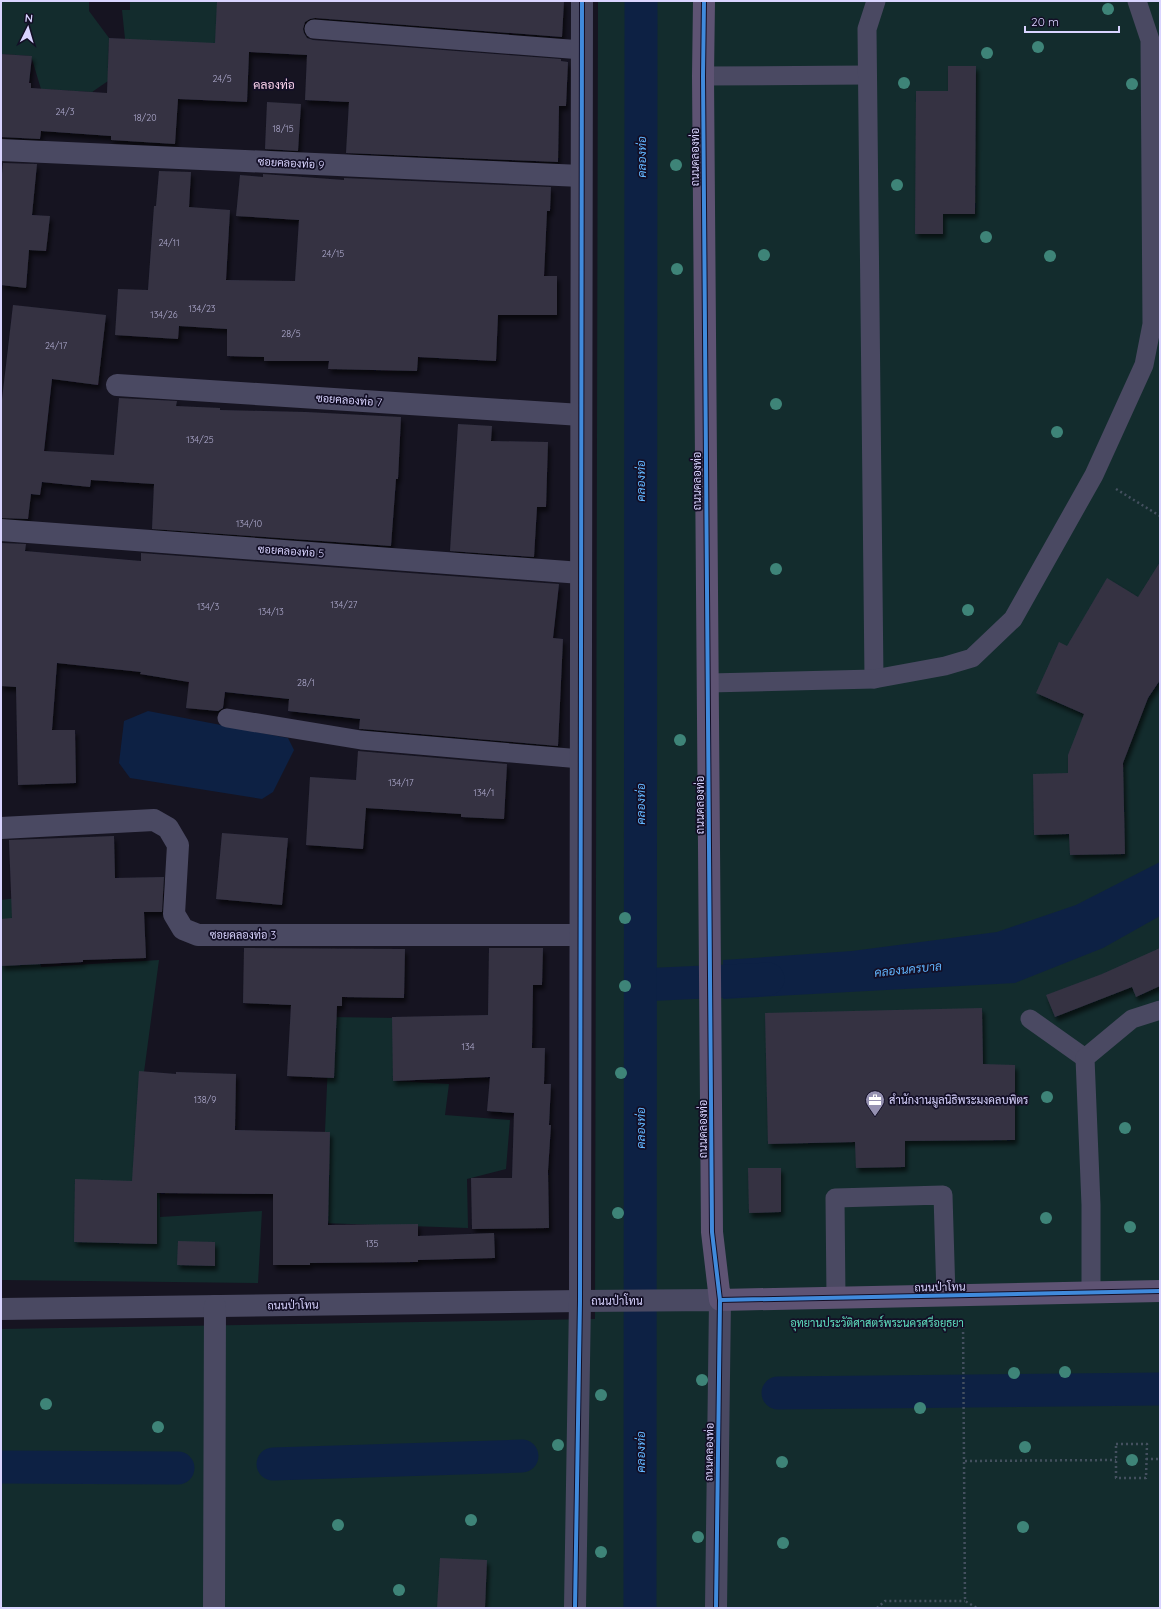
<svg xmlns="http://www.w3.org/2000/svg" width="1161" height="1609" font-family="Quicksand,Sarabun,sans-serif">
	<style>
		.green { fill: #132c2d }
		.water { fill: #0d2144 }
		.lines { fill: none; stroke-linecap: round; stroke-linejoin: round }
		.canal { stroke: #0d2144; stroke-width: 33 }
		.building { fill: #343243; filter: url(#shadow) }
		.path { stroke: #44505f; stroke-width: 2.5; stroke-dasharray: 2 3; stroke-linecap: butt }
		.service { stroke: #4a4962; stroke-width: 19 }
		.minor { stroke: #4a4962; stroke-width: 22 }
		.tertiary { stroke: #4a4962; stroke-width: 22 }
		.primary { stroke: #5e5373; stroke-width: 22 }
		.cycleway-casing { stroke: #130f26; stroke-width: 6 }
		.cycleway { stroke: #408adc; stroke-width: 4 }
		.tree { fill: #3e8478 }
		.labels { text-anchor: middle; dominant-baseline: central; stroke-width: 3.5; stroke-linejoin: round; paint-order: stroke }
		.number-label { font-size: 9px; fill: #b0acd0 }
		.street-label { font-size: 11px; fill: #d9d4ff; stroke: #130f26 }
		.poi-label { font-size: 11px; fill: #d9d4ff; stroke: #130f26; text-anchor: start }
		.park-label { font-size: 11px; fill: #5fe0c0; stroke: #130f26 }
		.neighbourhood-label { font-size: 12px; fill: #ffd6f0; stroke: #130f26 }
		.water-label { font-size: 12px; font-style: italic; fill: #62b6ff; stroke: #130f26 }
	</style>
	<defs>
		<filter id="shadow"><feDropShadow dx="2.5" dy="4.5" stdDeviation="2" flood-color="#0009"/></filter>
	</defs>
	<rect width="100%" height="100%" fill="#161421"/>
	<!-- green -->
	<g class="green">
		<path d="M 1,1 L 89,1 L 89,11 L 109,38 L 108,81 L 92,92 L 41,89 L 31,56 L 1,54 Z"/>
		<path d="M 130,1 L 217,1 L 217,52 L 125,39 L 122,10 L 130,10 Z"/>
		<path d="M 598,1 L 1160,1 L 1160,1608 L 1,1608 L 1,1329 L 595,1319 Z"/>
		<path d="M 33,896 L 41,967 L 159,960 L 134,1147 L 159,1162 L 160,1217 L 262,1211 L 258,1283 L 1,1280 L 1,900 Z"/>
		<path d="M 330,1017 L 398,1018 L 393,1081 L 449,1084 L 445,1115 L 510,1120 L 506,1169 L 467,1179 L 468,1228 L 321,1223 Z"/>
	</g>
	<!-- water -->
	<g class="water">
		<path d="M 148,711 L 288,738 L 294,750 L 273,792 L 262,799 L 130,778 L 119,763 L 124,721 Z"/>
		<path d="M 1160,862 L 1160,916 L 1103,948 L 1015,983 L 723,999 L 723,960 L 852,951 L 997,932 L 1076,905 Z"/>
	</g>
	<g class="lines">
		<!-- canal -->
		<g class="canal">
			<path d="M 640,985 L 768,979"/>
			<path d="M 778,1393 L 1160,1389"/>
			<path d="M 273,1464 L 522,1456"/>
			<path d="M 1,1467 L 178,1468"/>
			<path d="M 640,1608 L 641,1"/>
		</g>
	</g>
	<!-- building -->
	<g class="building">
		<path d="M 217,1 L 564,1 L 562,37 L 315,18 L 310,19 L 305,22 L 303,29 L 304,33 L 307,38 L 313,40 L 561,59 L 561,61 L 568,62 L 566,106 L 559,106 L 558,162 L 346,153 L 349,102 L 305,100 L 307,55 L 249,52 L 247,102 L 178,99 L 175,144 L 111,140 L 111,136 L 41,131 L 40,139 L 1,137 L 1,54 L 32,56 L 29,83 L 31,83 L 31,88 L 107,93 L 109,38 L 215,43 Z"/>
		<path d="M 948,66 L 976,66 L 975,214 L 943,214 L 943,234 L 915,234 L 916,91 L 948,91 Z"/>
		<path d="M 267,102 L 301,104 L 298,151 L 265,149 Z"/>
		<path d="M 3,163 L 37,164 L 32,215 L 50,216 L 46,251 L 29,250 L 26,288 L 1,285 L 1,184 Z"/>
		<path d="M 159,171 L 191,172 L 189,207 L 230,210 L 226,280 L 295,281 L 299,220 L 236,216 L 240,175 L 263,177 L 263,174 L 344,180 L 344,178 L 551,187 L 550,211 L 547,211 L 544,276 L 557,276 L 557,315 L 498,315 L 496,361 L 418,357 L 417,371 L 328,369 L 329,361 L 264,361 L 264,357 L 227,356 L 227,329 L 179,326 L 178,339 L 115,335 L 118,289 L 148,290 L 154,206 L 156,206 Z"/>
		<path d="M 13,305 L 106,315 L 98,385 L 52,379 L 44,451 L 114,455 L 119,398 L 177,401 L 176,406 L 220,408 L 220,410 L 306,412 L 401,417 L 398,479 L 396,479 L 391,546 L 152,529 L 154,484 L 91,480 L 90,487 L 42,482 L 40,495 L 31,494 L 28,519 L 1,518 L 1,408 Z"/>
		<path d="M 458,424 L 492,426 L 491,441 L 548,442 L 546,507 L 537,507 L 534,557 L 450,551 Z"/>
		<path d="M 1,543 L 26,544 L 25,551 L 141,561 L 141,553 L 559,584 L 553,638 L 563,639 L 558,746 L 362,729 L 359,729 L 360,719 L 288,711 L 289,699 L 225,692 L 223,708 L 218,711 L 186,708 L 189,682 L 140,674 L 141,672 L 57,663 L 52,730 L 75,730 L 76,783 L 18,785 L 16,687 L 1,686 Z"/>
		<path d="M 1160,562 L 1160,680 L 1148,698 L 1123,763 L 1125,854 L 1070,855 L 1069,834 L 1034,835 L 1033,774 L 1068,773 L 1068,755 L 1084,714 L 1036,693 L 1059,642 L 1067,646 L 1107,578 L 1138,597 Z"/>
		<path d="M 358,751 L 507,764 L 504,819 L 461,817 L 461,814 L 366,808 L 363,849 L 306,845 L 310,777 L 356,780 Z"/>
		<path d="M 222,833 L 288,838 L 282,905 L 216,899 Z"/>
		<path d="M 114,836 L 115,878 L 164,877 L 162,912 L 144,912 L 146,958 L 83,960 L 83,962 L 1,966 L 1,919 L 12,918 L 9,840 Z"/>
		<path d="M 244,948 L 405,949 L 404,998 L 342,997 L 342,1006 L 337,1006 L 334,1078 L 287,1076 L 291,1005 L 243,1003 Z"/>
		<path d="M 489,948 L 543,948 L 542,985 L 533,985 L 532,1048 L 545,1048 L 544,1084 L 551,1084 L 549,1125 L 551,1125 L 548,1171 L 549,1228 L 472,1229 L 471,1178 L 512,1178 L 514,1113 L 487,1111 L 490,1077 L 393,1081 L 392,1017 L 488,1015 Z"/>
		<path d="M 1160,948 L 1160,986 L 1136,997 L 1132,987 L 1055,1017 L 1046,995 L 1102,974 Z"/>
		<path d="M 982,1008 L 983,1064 L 1015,1065 L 1015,1140 L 905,1141 L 905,1167 L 856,1168 L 855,1142 L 768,1144 L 765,1013 Z"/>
		<path d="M 139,1071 L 176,1074 L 176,1072 L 236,1074 L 235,1130 L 330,1132 L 328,1225 L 418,1224 L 418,1236 L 494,1233 L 495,1258 L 418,1260 L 418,1262 L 310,1263 L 310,1265 L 273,1265 L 273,1194 L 157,1193 L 157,1244 L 74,1242 L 75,1179 L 132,1181 Z"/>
		<path d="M 748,1168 L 781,1168 L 781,1212 L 749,1213 Z"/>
		<path d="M 178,1241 L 215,1242 L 215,1266 L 177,1265 Z"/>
		<path d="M 440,1558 L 487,1560 L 485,1608 L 437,1608 Z"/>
	</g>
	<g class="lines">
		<!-- path -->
		<g class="path">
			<path d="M 1116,489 L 1160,516"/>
			<path d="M 963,1322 L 965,1601 L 977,1608"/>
			<path d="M 1116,1444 L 1147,1444 L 1146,1478 L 1116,1478 Z"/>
			<path d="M 1146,1459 L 1160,1459"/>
			<path d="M 965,1461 L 1116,1460"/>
			<path d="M 877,1608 L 885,1601 L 965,1601"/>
		</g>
		<!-- service -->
		<g class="service">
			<path d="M 314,29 L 582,50"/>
			<path d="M 703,76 L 867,75"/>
			<path d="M 874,679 L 867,29 L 876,1"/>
			<path d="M 708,683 L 874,679 L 945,666 L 972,658 L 1013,619 L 1094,475 L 1144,365 L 1152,324 L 1150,40 L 1137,1"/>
			<path d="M 227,718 L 361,740 L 581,759"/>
			<path d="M 1030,1019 L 1085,1058"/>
			<path d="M 1091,1293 L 1091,1205 L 1085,1058 L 1132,1019 L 1160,1010"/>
			<path d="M 836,1298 L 835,1198 L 943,1195 L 946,1296"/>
		</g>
		<!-- minor -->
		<g class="minor">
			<path d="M 1,150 L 581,176"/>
			<path d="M 117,385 L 581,415"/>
			<path d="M 1,530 L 581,573"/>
			<path d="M 1,828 L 154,820 L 168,828 L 178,845 L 174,914 L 183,929 L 198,935 L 580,935"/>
			<path d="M 1,1309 L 580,1301"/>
			<path d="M 214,1608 L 215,1306"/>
		</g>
		<!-- tertiary -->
		<g class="tertiary">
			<path d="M 580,1301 L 720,1300 L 716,1608"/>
			<path d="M 575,1608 L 580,1301 L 582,1"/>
		</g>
		<!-- primary -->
		<path class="primary" d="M 704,1 L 703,76 L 712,1232 L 720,1300 L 1160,1291"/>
		<!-- cycleway casing -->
		<g class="cycleway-casing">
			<g id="cycleway">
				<path d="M 704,1 L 703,76 L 712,1232 L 720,1300 L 716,1608"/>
				<path d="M 720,1300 L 1160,1291"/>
				<path d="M 575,1608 L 580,1301 L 582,1"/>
			</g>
		</g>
		<!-- cycleway -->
		<use href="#cycleway" class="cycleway"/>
	</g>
	<!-- trees -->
	<g class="tree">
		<circle cx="1108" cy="9" r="6"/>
		<circle cx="1038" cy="47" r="6"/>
		<circle cx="987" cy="53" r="6"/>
		<circle cx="904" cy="83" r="6"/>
		<circle cx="1132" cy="84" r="6"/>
		<circle cx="676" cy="165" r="6"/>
		<circle cx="897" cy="185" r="6"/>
		<circle cx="986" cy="237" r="6"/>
		<circle cx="764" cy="255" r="6"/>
		<circle cx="1050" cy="256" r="6"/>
		<circle cx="677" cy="269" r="6"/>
		<circle cx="776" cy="404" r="6"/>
		<circle cx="1057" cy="432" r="6"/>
		<circle cx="776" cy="569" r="6"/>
		<circle cx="968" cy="610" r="6"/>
		<circle cx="680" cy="740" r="6"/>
		<circle cx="625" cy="918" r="6"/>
		<circle cx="625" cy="986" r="6"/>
		<circle cx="621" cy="1073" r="6"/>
		<circle cx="1047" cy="1097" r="6"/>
		<circle cx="1125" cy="1128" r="6"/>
		<circle cx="618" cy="1213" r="6"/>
		<circle cx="1046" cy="1218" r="6"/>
		<circle cx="1130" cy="1227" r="6"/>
		<circle cx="1065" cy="1372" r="6"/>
		<circle cx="1014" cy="1373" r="6"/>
		<circle cx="702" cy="1380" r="6"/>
		<circle cx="601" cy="1395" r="6"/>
		<circle cx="46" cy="1404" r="6"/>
		<circle cx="920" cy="1408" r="6"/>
		<circle cx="158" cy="1427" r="6"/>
		<circle cx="558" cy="1445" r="6"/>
		<circle cx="1025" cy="1447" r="6"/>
		<circle cx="1132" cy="1460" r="6"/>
		<circle cx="782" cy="1462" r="6"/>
		<circle cx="471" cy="1520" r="6"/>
		<circle cx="338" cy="1525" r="6"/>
		<circle cx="1023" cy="1527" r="6"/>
		<circle cx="698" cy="1537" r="6"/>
		<circle cx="783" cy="1543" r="6"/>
		<circle cx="601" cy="1552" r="6"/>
		<circle cx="399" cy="1590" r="6"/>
	</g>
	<!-- icons -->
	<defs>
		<g id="office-pin" transform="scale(1)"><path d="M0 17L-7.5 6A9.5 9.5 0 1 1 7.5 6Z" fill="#9591b1" stroke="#130f26"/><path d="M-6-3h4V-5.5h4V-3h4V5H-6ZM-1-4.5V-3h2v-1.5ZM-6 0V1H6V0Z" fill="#fff"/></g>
	</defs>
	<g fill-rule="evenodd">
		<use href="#office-pin" x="875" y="1100"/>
	</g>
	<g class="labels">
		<!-- number labels -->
		<g class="number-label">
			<text x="222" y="78">24/5</text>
			<text x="65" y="111">24/3</text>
			<text x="145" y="117">18/20</text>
			<text x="283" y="128">18/15</text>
			<text x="169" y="242">24/11</text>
			<text x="333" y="253">24/15</text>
			<text x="202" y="308">134/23</text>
			<text x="164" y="314">134/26</text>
			<text x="291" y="333">28/5</text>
			<text x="56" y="345">24/17</text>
			<text x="200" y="439">134/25</text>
			<text x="249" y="523">134/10</text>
			<text x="344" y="604">134/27</text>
			<text x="208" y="606">134/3</text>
			<text x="271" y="611">134/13</text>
			<text x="306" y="682">28/1</text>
			<text x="401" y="782">134/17</text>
			<text x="484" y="792">134/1</text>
			<text x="468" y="1046">134</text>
			<text x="205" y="1099">138/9</text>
			<text x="372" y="1243">135</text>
		</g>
		<!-- street labels -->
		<g class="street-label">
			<text transform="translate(695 157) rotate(-90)">ถนนคลองท่อ</text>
			<text transform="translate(291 163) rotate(3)">ซอยคลองท่อ 9</text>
			<text transform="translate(349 400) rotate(4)">ซอยคลองท่อ 7</text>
			<text transform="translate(697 481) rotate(-90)">ถนนคลองท่อ</text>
			<text transform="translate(291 551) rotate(4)">ซอยคลองท่อ 5</text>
			<text transform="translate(700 805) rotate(-90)">ถนนคลองท่อ</text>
			<text x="243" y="935">ซอยคลองท่อ 3</text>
			<text transform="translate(703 1129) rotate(-90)">ถนนคลองท่อ</text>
			<text transform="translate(940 1287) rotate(-1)">ถนนป่าโทน</text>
			<text x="617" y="1301">ถนนป่าโทน</text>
			<text transform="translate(293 1305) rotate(-1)">ถนนป่าโทน</text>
			<text transform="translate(709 1452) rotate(-89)">ถนนคลองท่อ</text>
		</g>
		<!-- poi labels -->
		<g class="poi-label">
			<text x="889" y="1100">สำนักงานมูลนิธิพระมงคลบพิตร</text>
		</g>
		<!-- park labels -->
		<g class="park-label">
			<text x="877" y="1323">อุทยานประวัติศาสตร์พระนครศรีอยุธยา</text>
		</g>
		<!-- neighbourhood labels -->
		<g class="neighbourhood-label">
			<text x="274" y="84">คลองท่อ</text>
		</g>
		<!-- water labels -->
		<g class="water-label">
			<text transform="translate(641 157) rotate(-90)">คลองท่อ</text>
			<text transform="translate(640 481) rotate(-90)">คลองท่อ</text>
			<text transform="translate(640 804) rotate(-90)">คลองท่อ</text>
			<text transform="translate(908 969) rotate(-6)">คลองนครบาล</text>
			<text transform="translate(640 1128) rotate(-90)">คลองท่อ</text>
			<text transform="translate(640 1452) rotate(-90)">คลองท่อ</text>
		</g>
	</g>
	<!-- border -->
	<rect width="1161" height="1609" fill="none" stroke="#d9d4ff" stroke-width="4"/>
	<!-- north arrow -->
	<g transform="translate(28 28) rotate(5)" stroke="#130f26" stroke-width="3" paint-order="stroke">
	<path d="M0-3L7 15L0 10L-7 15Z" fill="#d9d4ff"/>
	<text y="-6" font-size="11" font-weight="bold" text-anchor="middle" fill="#d9d4ff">N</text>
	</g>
	<!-- scale -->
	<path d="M1025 26v6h94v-6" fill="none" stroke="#d9d4ff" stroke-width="2"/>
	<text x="1031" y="26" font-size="12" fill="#d9d4ff" stroke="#130f26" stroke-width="3" paint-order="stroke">20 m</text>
</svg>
